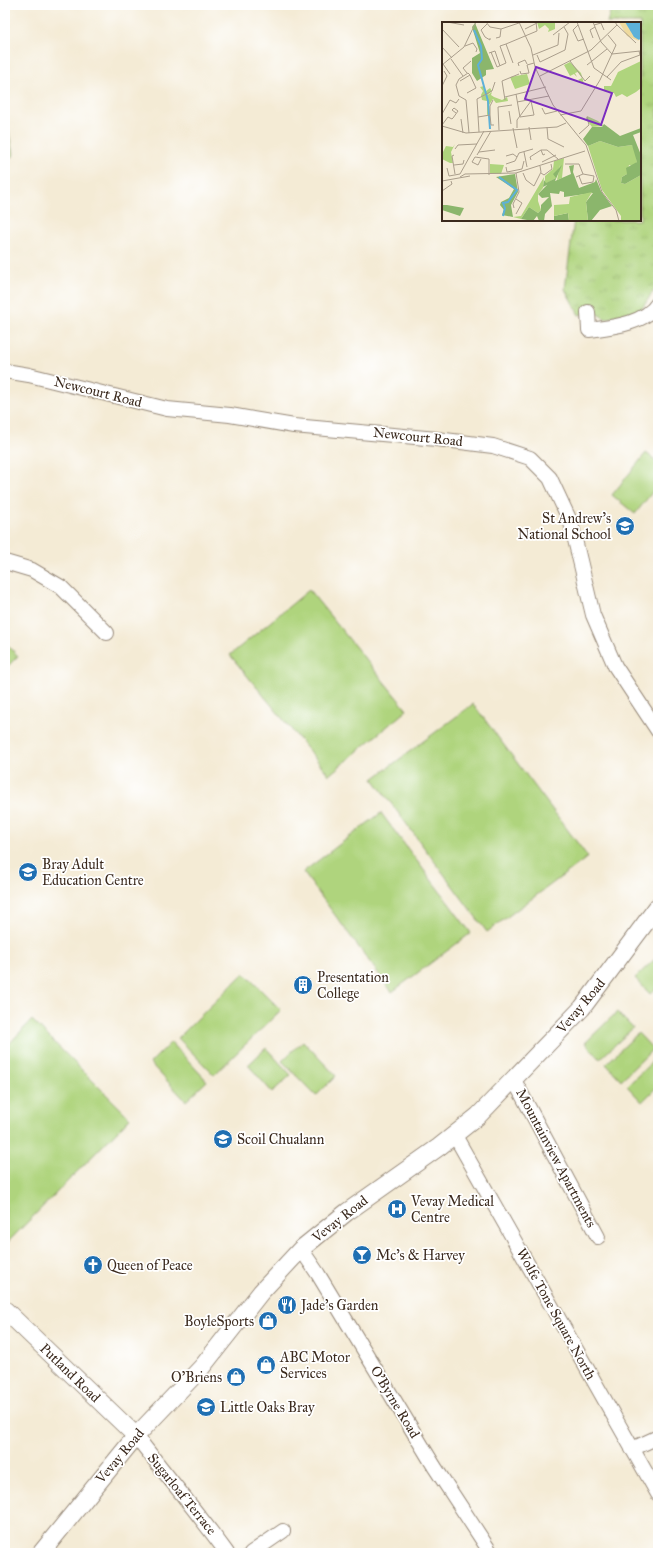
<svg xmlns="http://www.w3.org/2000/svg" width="663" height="1558" font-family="'IM FELL Great Primer',serif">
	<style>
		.grass { fill: url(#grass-tufts); stroke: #757f4e }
		.garden { fill: #afd47d; stroke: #757f4e }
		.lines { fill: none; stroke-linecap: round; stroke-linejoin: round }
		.minor-casing { stroke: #988a7a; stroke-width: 16 }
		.major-casing { stroke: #988a7a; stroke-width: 19 }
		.minor { stroke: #fff; stroke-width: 14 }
		.major { stroke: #fff; stroke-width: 17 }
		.labels { text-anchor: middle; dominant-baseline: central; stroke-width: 3.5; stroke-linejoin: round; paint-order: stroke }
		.street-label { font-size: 14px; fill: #3b2a1e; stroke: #fff }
		.poi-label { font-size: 14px; fill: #3b2a1e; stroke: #fff; text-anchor: start }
		.inset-river { fill: none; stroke: #5db1d9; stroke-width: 2 }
		.inset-road { fill: none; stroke: #aa9e8c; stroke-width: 1 }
		.view { fill: #7b2cbf; fill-opacity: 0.15; stroke: #7b2cbf; stroke-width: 2 }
		.inset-edge { fill: none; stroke: #3b2a1e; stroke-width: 2 }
	</style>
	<defs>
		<pattern id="grass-tufts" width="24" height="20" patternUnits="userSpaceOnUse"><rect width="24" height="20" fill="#afd47d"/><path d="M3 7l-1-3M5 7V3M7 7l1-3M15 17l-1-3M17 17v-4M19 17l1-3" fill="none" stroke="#97b66c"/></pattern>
	</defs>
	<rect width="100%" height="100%" fill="#fff"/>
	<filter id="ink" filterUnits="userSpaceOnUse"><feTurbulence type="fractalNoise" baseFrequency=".025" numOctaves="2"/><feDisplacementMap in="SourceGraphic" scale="8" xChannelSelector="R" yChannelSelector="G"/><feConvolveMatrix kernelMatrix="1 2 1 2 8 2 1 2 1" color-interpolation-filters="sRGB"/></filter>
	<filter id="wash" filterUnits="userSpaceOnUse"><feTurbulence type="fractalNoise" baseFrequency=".012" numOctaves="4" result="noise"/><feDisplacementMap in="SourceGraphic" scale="16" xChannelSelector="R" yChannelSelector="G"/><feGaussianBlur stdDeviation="0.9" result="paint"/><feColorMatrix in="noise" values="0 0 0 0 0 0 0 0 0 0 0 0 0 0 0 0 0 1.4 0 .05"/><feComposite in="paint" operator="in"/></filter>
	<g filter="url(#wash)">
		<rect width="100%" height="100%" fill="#f4ebd5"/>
		<!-- grass -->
		<g class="grass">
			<path d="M 612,5 L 658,5 L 658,284 L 641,310 L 606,319 L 594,312 L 579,315 L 565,289 L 574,220 L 640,220 L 640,23 L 607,23 Z"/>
			<path d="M 5,112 L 13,155 L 5,164 Z"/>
			<path d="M 5,642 L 18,656 L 5,669 Z"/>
		</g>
		<!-- garden -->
		<g class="garden">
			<path d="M 646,453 L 658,462 L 658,485 L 635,514 L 612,495 Z"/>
			<path d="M 309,590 L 407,710 L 329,775 L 230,655 Z"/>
			<path d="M 473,704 L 588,857 L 487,932 L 373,779 Z"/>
			<path d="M 381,813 L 471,933 L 392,992 L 303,872 Z"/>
			<path d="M 658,956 L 658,987 L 650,994 L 635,978 Z"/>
			<path d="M 244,973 L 281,1010 L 214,1075 L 178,1038 Z"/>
			<path d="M 617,1012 L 633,1028 L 600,1059 L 585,1043 Z"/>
			<path d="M 32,1020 L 130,1118 L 5,1245 L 5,1048 Z"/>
			<path d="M 638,1033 L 653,1049 L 621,1080 L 606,1064 Z"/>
			<path d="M 303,1041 L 336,1076 L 316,1096 L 282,1061 Z"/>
			<path d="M 171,1042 L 207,1081 L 186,1101 L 150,1063 Z"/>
			<path d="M 266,1048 L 291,1075 L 272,1092 L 248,1065 Z"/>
			<path d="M 658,1056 L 658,1086 L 642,1102 L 627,1086 Z"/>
		</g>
	</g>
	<g filter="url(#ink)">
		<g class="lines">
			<!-- minor casing -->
			<g class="minor-casing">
				<g id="minor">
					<path d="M 588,312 L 589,330 C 612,327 645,324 658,303"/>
					<path d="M 5,371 L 29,375 L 167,409 L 230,415 L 294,426 L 437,439 L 493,446 L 530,458 L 550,478 L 571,523 L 593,615 L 615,666 L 658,731"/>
					<path d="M 5,562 L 32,570 L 61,587 L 107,633"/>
					<path d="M 514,1080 L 598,1237"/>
					<path d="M 453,1136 L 458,1141 L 658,1494"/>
					<path d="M 301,1249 L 318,1274 L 434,1466 L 491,1553"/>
					<path d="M 136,1436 C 166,1475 198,1513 227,1553"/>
					<path d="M 632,1449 L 658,1437"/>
					<path d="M 251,1553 L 283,1531"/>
				</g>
			</g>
			<!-- major casing -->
			<g class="major-casing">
				<g id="major">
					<path d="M 5,1310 L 136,1436"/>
					<path d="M 41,1553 L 136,1436 L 202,1367 L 261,1292 L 301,1249 L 347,1212 L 439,1147 L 478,1116 L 582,1008 L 658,906"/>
				</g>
			</g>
			<!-- minor -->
			<use href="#minor" class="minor"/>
			<!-- major -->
			<use href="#major" class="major"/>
		</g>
	</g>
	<!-- icons -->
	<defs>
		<g id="school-disc" transform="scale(1)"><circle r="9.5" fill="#1f6fb2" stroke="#fff"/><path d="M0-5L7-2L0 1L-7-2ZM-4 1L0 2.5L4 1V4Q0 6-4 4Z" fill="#fff"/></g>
		<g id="university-disc" transform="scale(1)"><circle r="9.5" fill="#1f6fb2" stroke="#fff"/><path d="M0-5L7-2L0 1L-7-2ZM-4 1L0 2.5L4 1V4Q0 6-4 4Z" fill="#fff"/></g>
		<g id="building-disc" transform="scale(1)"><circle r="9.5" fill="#1f6fb2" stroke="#fff"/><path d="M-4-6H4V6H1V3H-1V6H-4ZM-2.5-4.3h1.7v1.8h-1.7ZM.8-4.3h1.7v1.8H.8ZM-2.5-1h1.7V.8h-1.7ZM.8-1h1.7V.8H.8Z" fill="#fff"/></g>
		<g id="hospital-disc" transform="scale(1)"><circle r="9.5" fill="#1f6fb2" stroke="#fff"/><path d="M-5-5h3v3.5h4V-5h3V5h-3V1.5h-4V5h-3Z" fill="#fff"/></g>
		<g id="bar-disc" transform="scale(1)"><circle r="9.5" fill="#1f6fb2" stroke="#fff"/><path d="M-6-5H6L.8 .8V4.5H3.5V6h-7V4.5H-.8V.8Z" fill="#fff"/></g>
		<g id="church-disc" transform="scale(1)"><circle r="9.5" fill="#1f6fb2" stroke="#fff"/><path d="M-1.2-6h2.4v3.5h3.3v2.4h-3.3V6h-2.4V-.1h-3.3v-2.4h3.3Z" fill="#fff"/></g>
		<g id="restaurant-disc" transform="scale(1)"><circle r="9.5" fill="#1f6fb2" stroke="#fff"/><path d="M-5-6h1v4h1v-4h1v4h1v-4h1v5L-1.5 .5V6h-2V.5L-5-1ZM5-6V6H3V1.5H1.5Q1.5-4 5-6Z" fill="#fff"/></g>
		<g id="shop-disc" transform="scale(1)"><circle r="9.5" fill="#1f6fb2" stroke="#fff"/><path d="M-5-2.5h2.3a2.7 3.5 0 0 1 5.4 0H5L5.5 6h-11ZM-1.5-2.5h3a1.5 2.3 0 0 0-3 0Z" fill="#fff"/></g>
	</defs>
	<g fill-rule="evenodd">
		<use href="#school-disc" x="625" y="526"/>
		<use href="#university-disc" x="28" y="872"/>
		<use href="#building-disc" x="303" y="985"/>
		<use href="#school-disc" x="223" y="1139"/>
		<use href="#hospital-disc" x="397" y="1209"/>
		<use href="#bar-disc" x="362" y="1255"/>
		<use href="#church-disc" x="93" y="1265"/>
		<use href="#restaurant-disc" x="287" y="1305"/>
		<use href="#shop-disc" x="268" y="1321"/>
		<use href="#shop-disc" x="266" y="1365"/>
		<use href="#shop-disc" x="236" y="1377"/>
		<use href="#school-disc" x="206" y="1407"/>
	</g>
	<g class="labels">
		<!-- street labels -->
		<g class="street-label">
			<text transform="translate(98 392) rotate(14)">Newcourt Road</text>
			<text transform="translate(418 437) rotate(6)">Newcourt Road</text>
			<text transform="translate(581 1006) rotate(-50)">Vevay Road</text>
			<text transform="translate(556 1158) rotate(62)">Mountainview Apartments</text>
			<text transform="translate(340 1219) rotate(-38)">Vevay Road</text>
			<text transform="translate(556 1314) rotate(61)">Wolfe Tone Square North</text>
			<text transform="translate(70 1373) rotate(44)">Putland Road</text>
			<text transform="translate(395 1402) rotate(59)">O'Byrne Road</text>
			<text transform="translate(120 1456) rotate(-50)">Vevay Road</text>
			<text transform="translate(182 1494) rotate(51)">Sugarloaf Terrace</text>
		</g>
		<!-- poi labels -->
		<g class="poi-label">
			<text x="611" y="518" text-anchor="end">St Andrew's<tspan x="611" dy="16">National School</tspan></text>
			<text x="42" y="864">Bray Adult<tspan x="42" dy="16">Education Centre</tspan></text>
			<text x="317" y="977">Presentation<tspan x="317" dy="16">College</tspan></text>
			<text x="237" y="1139">Scoil Chualann</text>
			<text x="411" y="1201">Vevay Medical<tspan x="411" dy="16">Centre</tspan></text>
			<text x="376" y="1255">Mc's &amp; Harvey</text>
			<text x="107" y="1265">Queen of Peace</text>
			<text x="301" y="1305">Jade's Garden</text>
			<text x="254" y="1321" text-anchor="end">BoyleSports</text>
			<text x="280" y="1357">ABC Motor<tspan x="280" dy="16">Services</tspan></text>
			<text x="222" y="1377" text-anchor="end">O'Briens</text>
			<text x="220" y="1407">Little Oaks Bray</text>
		</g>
	</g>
	<!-- overview -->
	<g transform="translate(442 22)">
		<rect width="199" height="199" fill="#f4ebd5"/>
		<path d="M 95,0 L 113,0 L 113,7 L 106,10 L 107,7 L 103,3 L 97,7 ZM 199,39 L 199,66 L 194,70 L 185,75 L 180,72 L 174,75 L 172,71 L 162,69 L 162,64 L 169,64 L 176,50 ZM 128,40 L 139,51 L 142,62 L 136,58 L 140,56 L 136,50 L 133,51 L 135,55 L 132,52 L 128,54 L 122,43 ZM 42,64 L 44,69 L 48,66 L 50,69 L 44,74 L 50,70 L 49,73 L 52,75 L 60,78 L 65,75 L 66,79 L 54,81 L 51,77 L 47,83 L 48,92 L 45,93 L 45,79 L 40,78 L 39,73 L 41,69 L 38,65 ZM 145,94 L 156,99 L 162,104 L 150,105 L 144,97 ZM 158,119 L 176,125 L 190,123 L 194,130 L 195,140 L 191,144 L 187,143 L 185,152 L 180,155 L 179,161 L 183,162 L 199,153 L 199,199 L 179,199 L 179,194 L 160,168 L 146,124 ZM 13,122 L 9,130 L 11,141 L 8,141 L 0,137 L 0,132 L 4,124 L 11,125 ZM 122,136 L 120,156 L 115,158 L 118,143 L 114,156 L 103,162 L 103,154 L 111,147 L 112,139 ZM 48,142 L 62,143 L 59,152 L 48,152 ZM 102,155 L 101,166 L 96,172 L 96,179 L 99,188 L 96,191 L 87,185 L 79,197 L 71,195 L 79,194 Z" fill="#afd47d"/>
		<path d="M 33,1 L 52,47 L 44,48 L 44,53 L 35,59 L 30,51 L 30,36 L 38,31 L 30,5 ZM 162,102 L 178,114 L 199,106 L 199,110 L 191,113 L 199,133 L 199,153 L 183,162 L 179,161 L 180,155 L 185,152 L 184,146 L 195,140 L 190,123 L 176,125 L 158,119 L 146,124 L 141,117 L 150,105 L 160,105 ZM 120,143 L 113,159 L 129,152 L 127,144 L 132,143 L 131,150 L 137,166 L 153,160 L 154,157 L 159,169 L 170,184 L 158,188 L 149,199 L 146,199 L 144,180 L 151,171 L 122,175 L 122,170 L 118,169 L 117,172 L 108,171 L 110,184 L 103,192 L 102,199 L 97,199 L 95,194 L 91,199 L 73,196 L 79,197 L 87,185 L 96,191 L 99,188 L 99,183 L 107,175 L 100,176 L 96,172 L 105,163 L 101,165 L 102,158 L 104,161 L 114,156 L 111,152 ZM 73,152 L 76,170 L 69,183 L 71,195 L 60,193 L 62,188 L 58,183 L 59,180 L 67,176 L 72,167 L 54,155 ZM 0,183 L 5,183 L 22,186 L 18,194 L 0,188 ZM 126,191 L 127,199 L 112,199 L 112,194 Z" fill="#8bb66c"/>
		<path d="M 177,0 L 183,0 L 197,19 L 185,14 Z" fill="#eeda9e"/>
		<path d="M 85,52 L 88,62 L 73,67 L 68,55 ZM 150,170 L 144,180 L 146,199 L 127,199 L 126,191 L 112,194 L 112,183 L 127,182 L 128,175 Z" fill="#afd47d"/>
		<path d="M 183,0 L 199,0 L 199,16 L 197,18 L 192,15 Z" fill="#5db1d9"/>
		<path class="inset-river" d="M 32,8 L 39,24 L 40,37 L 36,43 L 46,79 L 48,107M 57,155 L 75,168 L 66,180 L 61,181 L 63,186 L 61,194"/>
		<path class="inset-road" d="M 5,0 L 22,3M 44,0 L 48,5 L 59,7 L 77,1M 77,0 L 89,26 L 93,45 L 111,83 L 137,115M 135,0 L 152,46 L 169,58M 151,0 L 159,20M 45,2 L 39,8 L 43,15 L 48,18 L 48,16M 136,3 L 131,8 L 136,19 L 142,17M 152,3 L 159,1 L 162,8M 175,3 L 194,21M 0,7 L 17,25M 83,7 L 95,1M 111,13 L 128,0M 54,16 L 58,15 L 59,7M 151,16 L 148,8 L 153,5M 159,20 L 170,32M 23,24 L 31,21 L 35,27 L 34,30M 0,25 L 10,36M 49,30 L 55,45 L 64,41 L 58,24 L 64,22M 47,31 L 53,29 L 58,44M 170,32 L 198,29M 91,33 L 116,23 L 117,11M 95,33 L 98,40 L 123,28 L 126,12 L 122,5M 9,37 L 21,54M 128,39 L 143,59 L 148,54M 71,41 L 64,22 L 95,9 L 94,0M 1,42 L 8,52M 0,43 L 22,25 L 34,0M 145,43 L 165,27M 77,44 L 76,41 L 83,38 L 85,42M 78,49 L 79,52 L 87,51 L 85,43 L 92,41M 25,51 L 21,46 L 29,39M 98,54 L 149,28 L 175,3 L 173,0M 165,55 L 179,40 L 198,33 L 197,29M 18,59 L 28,53 L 34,66 L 25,71M 0,64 L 5,54 L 2,49M 74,72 L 78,95M 63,75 L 104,65M 35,77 L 37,110M 35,77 L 50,69 L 53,60M 63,78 L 60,59 L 77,52M 75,80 L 107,74M 100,86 L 103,92 L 115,89M 67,89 L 69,102M 0,92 L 8,78 L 14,81 L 17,77M 48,93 L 49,103 L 52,103M 118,93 L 139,89 L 158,58 L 174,23 L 166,13M 36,95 L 48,93 L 48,84 L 51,78M 78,95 L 92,93 L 89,79M 19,97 L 21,111M 0,103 L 6,95 L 10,97 L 11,96 L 16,89 L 12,86 L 10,88 L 14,91M 0,104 L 24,111 L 115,105 L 124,101M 87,105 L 89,118M 105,105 L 106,117 L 122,125M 71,106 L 75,126M 75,106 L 75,98 L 89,79M 57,108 L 56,85 L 70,83M 27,111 L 24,78 L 17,74 L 14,63 L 17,57 L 26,51 L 28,53M 137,112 L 147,103 L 145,95M 137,115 L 144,123 L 160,170 L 174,188 L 177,199M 13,127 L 16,123 L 35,122M 99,128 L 105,128 L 116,137M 37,130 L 53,128M 82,130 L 85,145M 12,133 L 10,134 L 13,152M 35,133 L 49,109M 64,134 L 71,132 L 75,135M 39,137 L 36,143 L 30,140 L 33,135 L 47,137 L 47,153M 89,138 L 88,135 L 99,128 L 101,133 L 103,132M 100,140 L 114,133M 64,142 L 73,139 L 77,131 L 91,127M 123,142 L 137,142 L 141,152 L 134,155M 12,143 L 21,142 L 22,138M 64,145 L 65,150 L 80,147 L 82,139M 5,146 L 7,154 L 18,152 L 42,109M 81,151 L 84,158 L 92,164 L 99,150 L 98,144M 99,151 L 102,153 L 110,147 L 109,142M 137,154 L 140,162 L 151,160 L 152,154 L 141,152M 18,155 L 23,152 L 74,151 L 143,129M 0,159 L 28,154M 0,169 L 10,162 L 9,159M 74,177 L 80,181 L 74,192M 72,186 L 71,182 L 77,170 L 74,151"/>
		<path class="view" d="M 94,45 L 170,71 L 159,103 L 83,77 Z"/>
		<rect width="199" height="199" class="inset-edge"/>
	</g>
	<!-- margin -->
	<rect width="663" height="1558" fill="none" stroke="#fff" stroke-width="20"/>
</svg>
